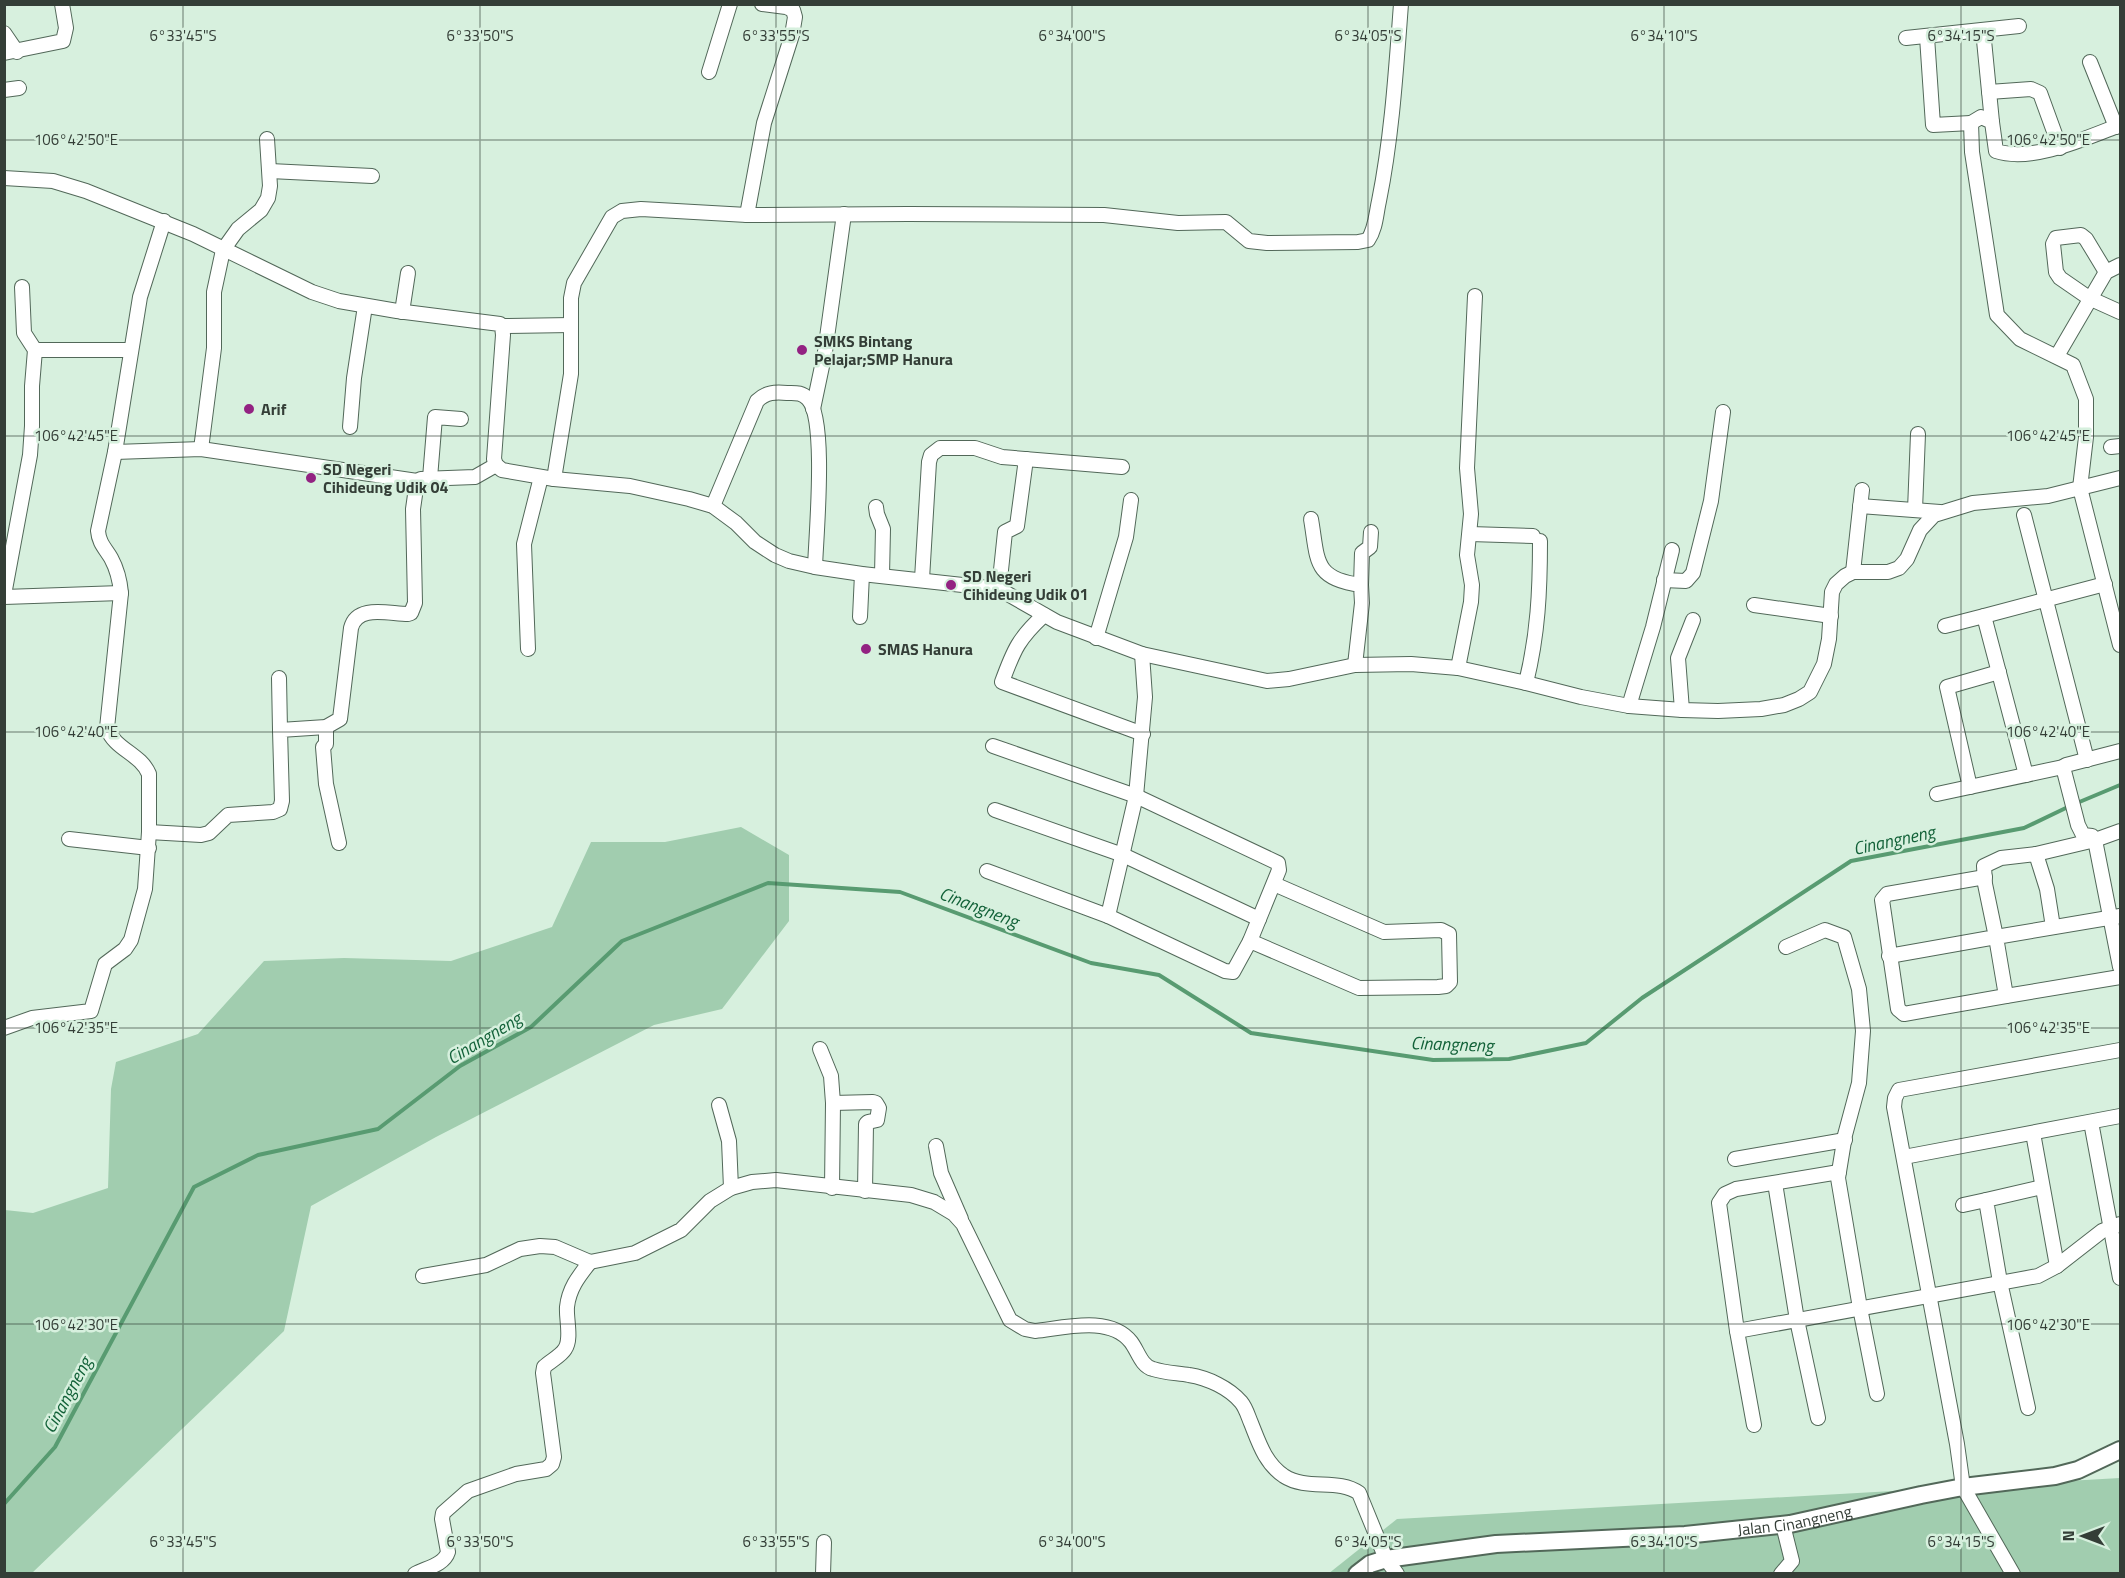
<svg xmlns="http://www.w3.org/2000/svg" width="2125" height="1578" font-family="'Titillium Web',sans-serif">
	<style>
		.green { fill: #a1cdaf }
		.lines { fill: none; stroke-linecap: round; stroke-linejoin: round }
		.stream { stroke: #589b71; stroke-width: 4 }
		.minor-casing { stroke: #526859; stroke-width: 16 }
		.tertiary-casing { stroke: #526859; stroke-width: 20 }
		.minor { stroke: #fff; stroke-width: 14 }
		.tertiary { stroke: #fff; stroke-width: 16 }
		.ticks { fill: none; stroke: #343e37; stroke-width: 1.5; stroke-opacity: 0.45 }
		.poi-dot { fill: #932282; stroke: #d7f0de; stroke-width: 2 }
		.labels { text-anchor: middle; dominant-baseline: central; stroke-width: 5; stroke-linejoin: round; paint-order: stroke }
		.poi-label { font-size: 16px; font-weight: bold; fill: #343e37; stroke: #d7f0de; text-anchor: start }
		.street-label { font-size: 16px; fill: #343e37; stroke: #d7f0de }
		.water-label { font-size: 18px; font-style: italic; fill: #126138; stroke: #d7f0de }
		.ticks-label { font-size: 15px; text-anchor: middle; fill: #343e37; stroke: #d7f0de; stroke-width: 5; stroke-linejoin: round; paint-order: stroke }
	</style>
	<rect width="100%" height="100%" fill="#d7f0de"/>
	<!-- green -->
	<g class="green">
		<path d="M 741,827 L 789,855 L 789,921 L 722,1009 L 654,1025 L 436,1137 L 311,1206 L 284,1331 L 32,1573 L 5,1573 L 5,1210 L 33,1213 L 108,1188 L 111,1089 L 116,1062 L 198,1034 L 264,961 L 344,958 L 451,961 L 552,927 L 591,842 L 665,842 Z"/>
		<path d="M 2120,1478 L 2120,1573 L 1328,1574 L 1397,1519 Z"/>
	</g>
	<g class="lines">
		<!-- stream -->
		<g class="stream">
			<path d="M 2077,803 L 2120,785"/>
			<path d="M 4,1504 L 55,1447 L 194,1187 L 258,1155 L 378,1129 L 460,1066 L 531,1027 L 622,941 L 768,883 L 900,892 L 1091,963 L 1159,975 L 1251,1033 L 1433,1060 L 1509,1059 L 1586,1043 L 1642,998 L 1851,861 L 2024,828 L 2070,806"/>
		</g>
		<!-- minor casing -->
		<g class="minor-casing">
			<g id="minor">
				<path d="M 1983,30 L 1992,122"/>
				<path d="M 4,33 L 17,52"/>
				<path d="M 1927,37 L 1933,125 L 1971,123"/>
				<path d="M 1906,38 L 2019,26"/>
				<path d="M 4,53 L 63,41 L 66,28 L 62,4"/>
				<path d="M 2090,62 L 2116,127"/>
				<path d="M 709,72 L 730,4"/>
				<path d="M 4,90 L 19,88"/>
				<path d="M 1989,92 L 2031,89 L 2040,93 L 2060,148"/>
				<path d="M 2120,125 C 2086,138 2032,163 1996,151 L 1992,122 L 1981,117 L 1971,123 L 1972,152 L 1997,315 L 2020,339 L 2073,365 L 2086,399 L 2086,437 L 2080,488 L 2120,645"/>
				<path d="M 270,171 L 372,176"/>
				<path d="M 4,178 L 53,181 L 86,191 L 193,234 L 312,292 L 339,301 L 397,311 L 500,324 L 502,326 L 503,335 L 494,459 L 496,465 L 502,470 L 554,479 L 630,486 L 689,499 L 713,506 L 736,523 L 755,542 L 775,555 L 789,561 L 815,567 L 862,574 L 999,589 L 1057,622 L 1142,654 L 1267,681 L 1289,679 L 1355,665 L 1411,664 L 1458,668 L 1526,683 L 1581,697 L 1629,706 L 1682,710 L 1718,711 L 1761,709 L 1784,705 L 1799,699 L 1810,692 L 1824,664 L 1829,639 L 1832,592 L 1836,584 L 1845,576 L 1853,572 L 1888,572 L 1899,568 L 1907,559 L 1920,530 L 1934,515 L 1973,503 L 2048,496 L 2120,478"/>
				<path d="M 747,215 L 764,123 L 792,35 L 795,17 L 793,10 L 786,7 L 762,4"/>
				<path d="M 2106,272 L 2086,239 L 2081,235 L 2056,238 L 2053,244 L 2056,272 L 2060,278 L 2089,298 L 2120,312"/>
				<path d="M 402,312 L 408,273"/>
				<path d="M 502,326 L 571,325"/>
				<path d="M 35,350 L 131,350"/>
				<path d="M 2057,356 L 2106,272 L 2120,265"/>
				<path d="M 813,409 L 825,352 L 844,214"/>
				<path d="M 350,427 L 354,378 L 365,306"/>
				<path d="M 2111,447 L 2120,446"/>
				<path d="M 201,449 L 214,348 L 214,292 L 223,250 L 238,229 L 261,210 L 268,198 L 270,186 L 267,139"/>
				<path d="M 115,452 L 201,449 L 417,481"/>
				<path d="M 430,478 L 435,417 L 461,419"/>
				<path d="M 554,479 L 571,374 L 571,298 L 574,283 L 612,217 L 622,211 L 641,209 L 747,215 L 908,214 L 1104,215 L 1178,223 L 1226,222 L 1249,241 L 1267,243 L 1358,242 L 1368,240 C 1376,228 1376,214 1379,201 C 1392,136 1396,70 1401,4"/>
				<path d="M 713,506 L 757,401 C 766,392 775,392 787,393 C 795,393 802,392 808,399 C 827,419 816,536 815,567"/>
				<path d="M 1860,506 L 1940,512"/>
				<path d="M 876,507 L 877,514 L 883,529 L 882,575"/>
				<path d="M 1915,510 L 1918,434"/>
				<path d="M 2024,515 L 2087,760"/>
				<path d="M 1311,519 C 1318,560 1313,579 1361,585 L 1362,603 L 1355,665"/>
				<path d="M 1470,534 L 1533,536"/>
				<path d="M 1853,572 L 1862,490"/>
				<path d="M 922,579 L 929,462 L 931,455 L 940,448 L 975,448 L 1002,457 L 1122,467"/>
				<path d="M 1664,580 L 1686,581 L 1693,573 L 1711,501 L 1723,412"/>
				<path d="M 1361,585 L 1362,553 L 1370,547 L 1371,532"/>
				<path d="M 999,589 L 1005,532 L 1017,526 L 1026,459"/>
				<path d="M 4,595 L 30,455 L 32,426 L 32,386 L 35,350 L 24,333 L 22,287"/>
				<path d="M 4,597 L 121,593"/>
				<path d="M 1754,605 L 1831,616"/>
				<path d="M 1044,615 C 1019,638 1014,649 1002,682 L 1143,734"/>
				<path d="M 860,617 L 862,574"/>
				<path d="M 1945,626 L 1984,616"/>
				<path d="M 1096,638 L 1126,537 L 1131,500"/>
				<path d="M 528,649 L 524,544 L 541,477"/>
				<path d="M 1458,668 L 1471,602 L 1472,585 L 1467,555 L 1471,514 L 1467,468 L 1475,296"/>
				<path d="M 279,678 L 280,730"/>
				<path d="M 1526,683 C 1538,634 1540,591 1540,541"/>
				<path d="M 1629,706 L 1653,627 L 1672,550"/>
				<path d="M 1682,710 L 1678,658 L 1693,620"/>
				<path d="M 326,727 L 326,744 L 323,747 L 326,784 L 339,843"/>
				<path d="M 993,746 L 1136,796 L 1278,863 L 1279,870 L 1250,941 L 1233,972 L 1225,971 L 1108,916"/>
				<path d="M 2120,751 L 2066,765 L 2063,767 L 2078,825 L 2083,835 L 2092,836 L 2095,840 L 2120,967"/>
				<path d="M 2026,775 L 1984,616 L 2105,584"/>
				<path d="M 1970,787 L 1947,687 L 1999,672"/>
				<path d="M 1937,794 L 2063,767"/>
				<path d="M 995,810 L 1123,855 L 1259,919"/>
				<path d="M 149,832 L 201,835 L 209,833 L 228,815 L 273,812 L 280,809 L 282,801 L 280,730 L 326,727 L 340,719 L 351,628 C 357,604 389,614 408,614 L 411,613 L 415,603 L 413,509 L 417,481 L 421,479 L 475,477 L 496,465"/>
				<path d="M 69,839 L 149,848"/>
				<path d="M 2036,854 L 2095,840 L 2120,831"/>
				<path d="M 987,871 L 1108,916 L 1136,796 L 1145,697 L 1142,654"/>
				<path d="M 1985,877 L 1887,894 L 1882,900 L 1898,1009 L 1904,1014 L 2006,996"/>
				<path d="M 2120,916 L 1996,937 L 2006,996 L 2120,977"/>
				<path d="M 1250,941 L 1359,988 L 1438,987 L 1446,986 L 1450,982 L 1449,934 L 1441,930 L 1384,932 L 1274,884"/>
				<path d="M 1786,947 L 1825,930 L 1844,937 L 1859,989 L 1863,1031 L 1859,1083 L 1845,1135 L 1838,1178 L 1860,1308 L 1877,1394"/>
				<path d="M 1889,956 L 1996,937 L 1985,884 L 1984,866 L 2001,858 L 2036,854 L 2047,889 L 2053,927"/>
				<path d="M 4,1028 L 32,1018 L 91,1011 L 105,964 L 125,949 L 131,940 L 145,889 L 149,832 L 149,774 C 140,753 115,750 107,728 L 121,593 C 120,581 117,569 111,558 C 105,548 99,543 98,531 L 115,452 L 140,297 L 164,221"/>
				<path d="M 820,1049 L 831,1076 L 833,1103 L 832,1188"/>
				<path d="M 833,1103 L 873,1102 L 876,1103 L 879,1108 L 877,1120 L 868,1122 L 866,1124 L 865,1191"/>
				<path d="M 719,1105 L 729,1141 L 731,1188"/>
				<path d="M 2091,1122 L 2120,1278"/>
				<path d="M 2033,1133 L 2057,1266"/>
				<path d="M 936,1146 L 941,1173 L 961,1219"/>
				<path d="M 1904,1157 L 2120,1116"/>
				<path d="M 1735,1159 L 1845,1140"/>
				<path d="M 1775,1183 L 1797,1320 L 1818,1418"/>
				<path d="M 1963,1205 L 1986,1200"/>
				<path d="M 423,1276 L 486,1265 L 520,1249 L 540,1246 L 555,1247 L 590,1262 L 635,1253 L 681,1230 L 710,1201 L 731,1188 L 752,1182 L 776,1180 L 911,1195 L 934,1202 L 954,1214 L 963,1224 L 1010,1320 L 1025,1329 L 1035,1331 C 1064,1328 1110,1315 1131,1342 C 1138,1351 1141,1366 1153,1369 C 1165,1373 1178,1373 1189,1375 C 1208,1378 1229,1388 1241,1402 C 1246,1408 1248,1416 1251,1423 C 1259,1443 1265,1463 1284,1476 C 1307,1491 1338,1478 1359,1493 L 1386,1559 L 1397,1574"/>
				<path d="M 1737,1331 L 2038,1276 L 2057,1266 L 2102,1231 L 2120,1224"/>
				<path d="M 2028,1408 L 2000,1282 L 1986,1200 L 2042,1187"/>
				<path d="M 1754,1425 L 1737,1331 L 1719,1203 L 1725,1194 L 1736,1189 L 1839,1172"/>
				<path d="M 415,1574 C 426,1568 444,1565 448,1552 L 442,1519 L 443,1513 L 468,1491 L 516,1474 L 546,1469 L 552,1464 L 554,1457 L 543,1373 L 544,1367 C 550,1361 561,1356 565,1349 C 572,1339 566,1319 567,1307 C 569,1288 579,1276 590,1262"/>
				<path d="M 823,1574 L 824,1542"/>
				<path d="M 1781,1574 L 1792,1561 L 1783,1525"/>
				<path d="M 2013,1574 L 1963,1487 L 1957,1444 L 1894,1107 L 1895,1098 L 1899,1090 L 2120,1050"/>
			</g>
		</g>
		<!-- tertiary casing -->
		<g class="tertiary-casing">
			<g id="tertiary">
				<path id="s1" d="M 1357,1574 L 1370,1564 L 1386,1559 L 1496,1544 L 1685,1535 L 1790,1524 L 1921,1495 L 1963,1487 L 2055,1476 L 2078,1470 L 2120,1450"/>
			</g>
		</g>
		<!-- minor -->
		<use href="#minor" class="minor"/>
		<!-- tertiary -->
		<use href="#tertiary" class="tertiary"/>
	</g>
	<!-- ticks -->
	<path class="ticks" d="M 183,4 L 183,1574M 480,4 L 480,1574M 776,4 L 776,1574M 1072,4 L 1072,1574M 1368,4 L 1368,1574M 1664,4 L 1664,1574M 1961,4 L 1961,1574M 4,140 L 2120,140M 4,436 L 2120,436M 4,732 L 2120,732M 4,1028 L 2120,1028M 4,1324 L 2120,1324"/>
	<!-- markers -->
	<g class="poi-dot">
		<circle cx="802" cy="350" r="6"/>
		<circle cx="249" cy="409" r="6"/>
		<circle cx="311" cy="478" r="6"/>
		<circle cx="951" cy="585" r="6"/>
		<circle cx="866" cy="649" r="6"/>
	</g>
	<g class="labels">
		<!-- poi labels -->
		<g class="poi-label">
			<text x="814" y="341">SMKS Bintang<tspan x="814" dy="18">Pelajar;SMP Hanura</tspan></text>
			<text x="261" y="409">Arif</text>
			<text x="323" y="469">SD Negeri<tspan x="323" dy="18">Cihideung Udik 04</tspan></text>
			<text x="963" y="576">SD Negeri<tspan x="963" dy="18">Cihideung Udik 01</tspan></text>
			<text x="878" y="649">SMAS Hanura</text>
		</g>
		<!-- street labels -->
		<g class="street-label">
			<text stroke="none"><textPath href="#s1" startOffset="444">Jalan Cinangneng</textPath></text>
		</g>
		<!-- water labels -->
		<g class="water-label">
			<text transform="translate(1894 840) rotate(-12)">Cinangneng</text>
			<text transform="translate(979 907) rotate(21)">Cinangneng</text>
			<text transform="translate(484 1038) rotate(-31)">Cinangneng</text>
			<text transform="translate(1452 1044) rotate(2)">Cinangneng</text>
			<text transform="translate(67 1395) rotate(-62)">Cinangneng</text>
		</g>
	</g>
	<g class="ticks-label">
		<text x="183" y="41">6°33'45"S</text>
		<text x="480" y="41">6°33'50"S</text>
		<text x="776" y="41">6°33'55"S</text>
		<text x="1072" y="41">6°34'00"S</text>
		<text x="1368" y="41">6°34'05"S</text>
		<text x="1664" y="41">6°34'10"S</text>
		<text x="1961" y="41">6°34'15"S</text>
		<text x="2048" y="145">106°42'50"E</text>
		<text x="76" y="145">106°42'50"E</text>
		<text x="2048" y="441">106°42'45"E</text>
		<text x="76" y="441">106°42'45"E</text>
		<text x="2048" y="737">106°42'40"E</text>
		<text x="76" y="737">106°42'40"E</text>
		<text x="2048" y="1033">106°42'35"E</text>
		<text x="76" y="1033">106°42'35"E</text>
		<text x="2048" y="1330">106°42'30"E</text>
		<text x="76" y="1330">106°42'30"E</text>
		<text x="183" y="1547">6°33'45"S</text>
		<text x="480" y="1547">6°33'50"S</text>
		<text x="776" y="1547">6°33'55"S</text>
		<text x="1072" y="1547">6°34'00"S</text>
		<text x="1368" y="1547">6°34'05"S</text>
		<text x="1664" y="1547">6°34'10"S</text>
		<text x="1961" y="1547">6°34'15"S</text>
	</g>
	<!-- border -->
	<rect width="2125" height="1578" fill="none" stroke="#343e37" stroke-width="12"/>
	<!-- north arrow -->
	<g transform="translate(2083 1536) rotate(270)" stroke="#d7f0de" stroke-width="4.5" paint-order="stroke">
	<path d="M0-4.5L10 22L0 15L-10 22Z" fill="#343e37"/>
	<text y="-9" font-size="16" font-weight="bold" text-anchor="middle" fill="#343e37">N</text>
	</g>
</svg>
